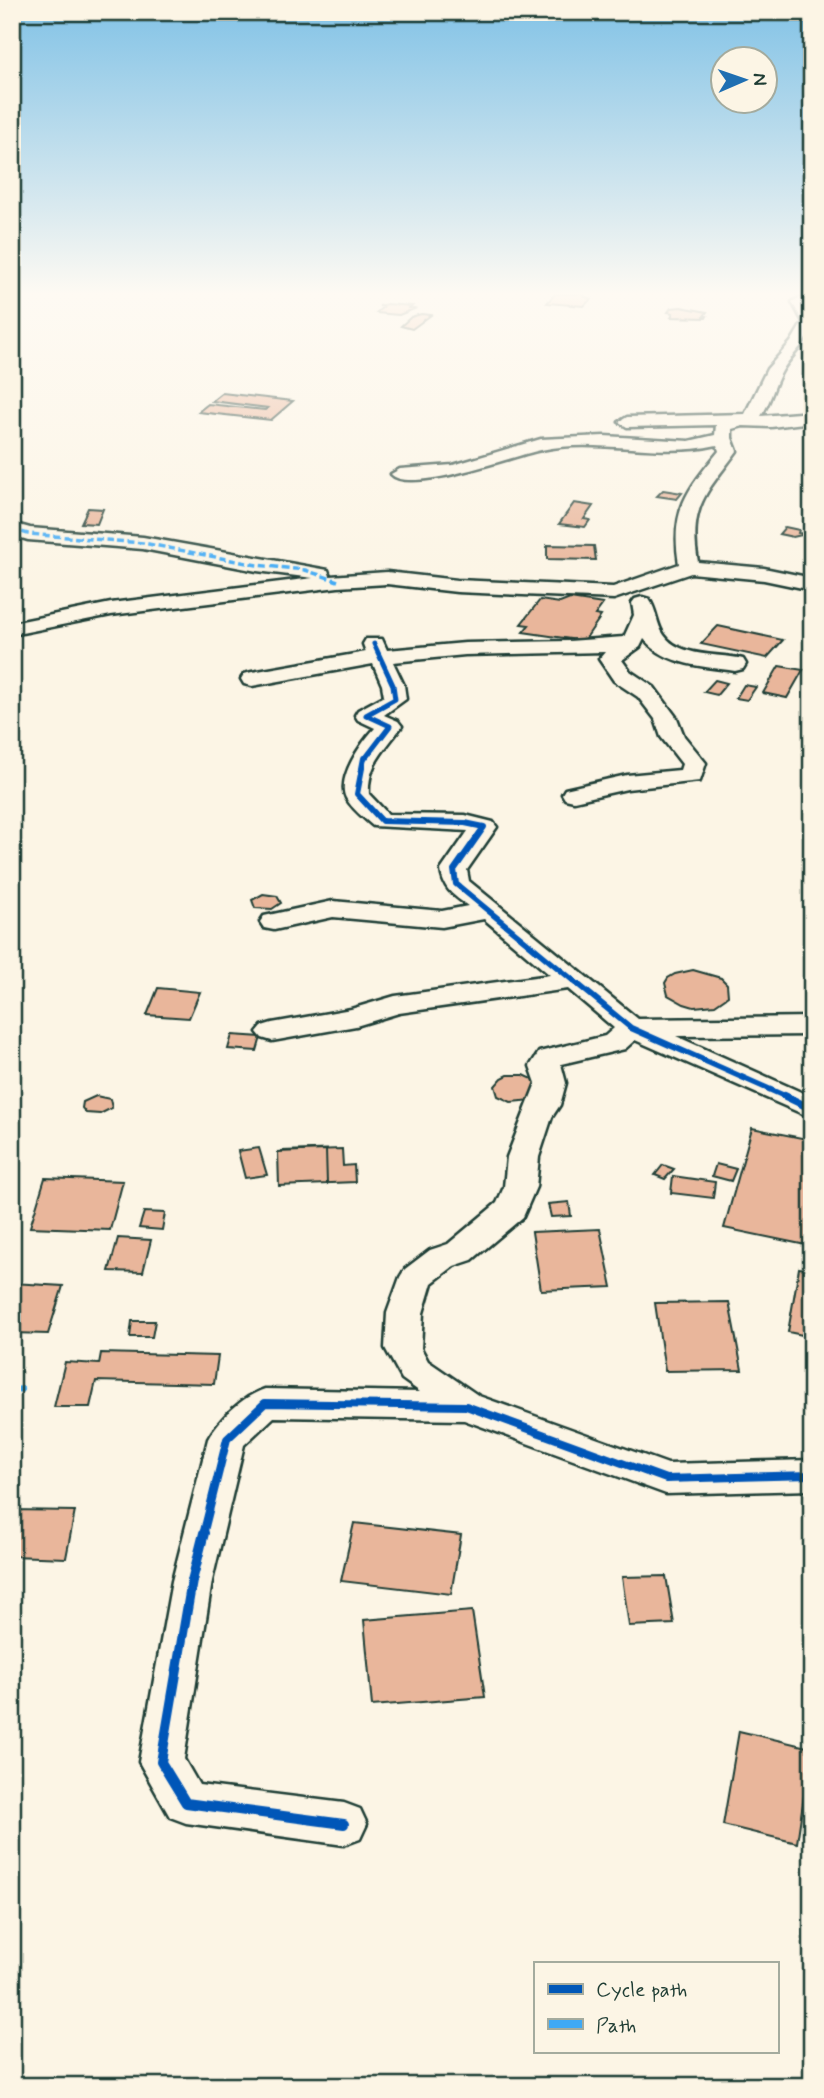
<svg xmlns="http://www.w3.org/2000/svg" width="824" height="2098" font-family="Mynerve,sans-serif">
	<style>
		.building { fill: #e9b69b; stroke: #1f3d34; stroke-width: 2 }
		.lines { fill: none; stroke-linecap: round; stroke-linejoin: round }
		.minor-casing { stroke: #1f3d34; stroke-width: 5 }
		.minor { fill: #fcf5e5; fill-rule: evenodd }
		.quiet-far1 { stroke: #3fa9f5; stroke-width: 3.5; stroke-dasharray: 7 3.5; stroke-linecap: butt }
		.quiet { stroke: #3fa9f5; stroke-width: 6; stroke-dasharray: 12 6; stroke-linecap: butt }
		.cycleway-far3-casing { stroke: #fcf5e5; stroke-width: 9 }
		.cycleway-far2-casing { stroke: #fcf5e5; stroke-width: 10 }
		.cycleway-far1-casing { stroke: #fcf5e5; stroke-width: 12 }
		.cycleway-casing { stroke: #fcf5e5; stroke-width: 15 }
		.cycleway-far3 { stroke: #0057b8; stroke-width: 5 }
		.cycleway-far2 { stroke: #0057b8; stroke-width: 6 }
		.cycleway-far1 { stroke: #0057b8; stroke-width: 8 }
		.cycleway { stroke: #0057b8; stroke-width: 10 }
	</style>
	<rect width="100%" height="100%" fill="#fcf5e5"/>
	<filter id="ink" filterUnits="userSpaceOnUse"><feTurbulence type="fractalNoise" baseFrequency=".0143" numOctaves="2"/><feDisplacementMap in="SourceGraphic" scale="14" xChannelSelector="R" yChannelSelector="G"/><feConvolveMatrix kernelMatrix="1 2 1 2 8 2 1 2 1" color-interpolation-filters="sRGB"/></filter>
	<g filter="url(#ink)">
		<!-- building -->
		<g class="building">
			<path d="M 555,294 L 584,294 L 583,296 L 591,299 L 584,306 L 547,303 Z"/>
			<path d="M 387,304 L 412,306 L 409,308 L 414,309 L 399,315 L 376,313 L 383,307 L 379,306 Z"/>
			<path d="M 681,307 L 707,312 L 704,316 L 707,316 L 706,318 L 671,317 L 673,313 L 668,312 L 671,308 Z"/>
			<path d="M 421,314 L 431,315 L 412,329 L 401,326 L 411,317 Z"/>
			<path d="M 222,393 L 293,401 L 271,420 L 198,412 L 208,404 L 265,410 L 268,408 L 212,401 Z"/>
			<path d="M 663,490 L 682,493 L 677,499 L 657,496 Z"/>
			<path d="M 574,503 L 593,506 L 584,519 L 590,520 L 585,527 L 559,524 Z"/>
			<path d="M 88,508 L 103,509 L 97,524 L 81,523 Z"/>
			<path d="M 785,527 L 799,530 L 798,533 L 806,534 L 793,537 L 779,534 Z"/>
			<path d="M 547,545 L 594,546 L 596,560 L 547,559 Z"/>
			<path d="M 570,599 L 603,604 L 595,615 L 601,616 L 584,641 L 523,632 L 529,625 L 521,624 L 540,600 L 560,603 Z"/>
			<path d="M 718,626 L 783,640 L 767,658 L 701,644 Z"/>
			<path d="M 779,666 L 803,670 L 787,698 L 763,693 Z"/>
			<path d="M 715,680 L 727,683 L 717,695 L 704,692 Z"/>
			<path d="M 744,685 L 756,687 L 747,700 L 736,698 Z"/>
			<path d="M 263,894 L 277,896 L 281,903 L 272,909 L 255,908 L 252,900 Z"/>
			<path d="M 693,970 L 721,978 L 727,984 L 728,996 L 715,1005 L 694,1007 L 684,1004 L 668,995 L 665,983 L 668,978 L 675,974 Z"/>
			<path d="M 158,988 L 200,992 L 189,1018 L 147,1015 Z"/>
			<path d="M 232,1035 L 261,1037 L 257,1051 L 228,1049 Z"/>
			<path d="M 508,1075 L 524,1075 L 537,1081 L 532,1100 L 511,1102 L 498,1096 L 495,1086 L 502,1078 Z"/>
			<path d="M 96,1096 L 110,1099 L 112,1108 L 100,1114 L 86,1113 L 82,1108 L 83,1102 Z"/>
			<path d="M 752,1128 L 812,1140 L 812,1220 L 806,1245 L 724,1228 Z"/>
			<path d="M 259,1148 L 267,1175 L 245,1178 L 238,1151 Z"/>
			<path d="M 342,1149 L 343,1166 L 354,1165 L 355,1182 L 282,1185 L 282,1151 Z"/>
			<path d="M 326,1150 L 327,1184 L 279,1186 L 278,1152 Z"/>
			<path d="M 716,1164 L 736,1169 L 731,1181 L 712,1176 Z"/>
			<path d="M 663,1165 L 674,1169 L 665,1179 L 655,1175 Z"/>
			<path d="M 673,1176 L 715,1182 L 713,1198 L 671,1193 Z"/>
			<path d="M 45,1178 L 123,1181 L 110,1230 L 30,1227 Z"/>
			<path d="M 569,1202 L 571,1216 L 551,1217 L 548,1204 Z"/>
			<path d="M 144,1212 L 165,1213 L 162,1230 L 139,1228 Z"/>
			<path d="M 600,1229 L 612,1287 L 541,1290 L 532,1232 Z"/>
			<path d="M 118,1238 L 151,1240 L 143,1272 L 109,1271 Z"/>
			<path d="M 799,1268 L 812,1270 L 812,1337 L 788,1332 Z"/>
			<path d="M 12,1283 L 63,1286 L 48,1334 L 12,1333 Z"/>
			<path d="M 729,1302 L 742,1370 L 665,1371 L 655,1303 Z"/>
			<path d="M 132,1321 L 155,1321 L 152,1337 L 130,1337 Z"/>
			<path d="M 101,1353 L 218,1356 L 214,1384 L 96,1381 L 90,1407 L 54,1407 L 65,1362 L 99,1364 Z"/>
			<path d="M 12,1510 L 75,1511 L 66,1558 L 12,1556 Z"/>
			<path d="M 354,1523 L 461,1535 L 451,1594 L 341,1581 Z"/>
			<path d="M 666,1576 L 674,1624 L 629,1626 L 622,1577 Z"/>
			<path d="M 472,1611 L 485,1697 L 372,1706 L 364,1620 Z"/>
			<path d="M 739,1731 L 811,1748 L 797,1843 L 723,1825 Z"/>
		</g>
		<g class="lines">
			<!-- minor casing -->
			<g class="minor-casing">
				<g id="minor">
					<path d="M 799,298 L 804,299 C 824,334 798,344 782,371 C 773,386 771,402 761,416 L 812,412 L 812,422 L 771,427 L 743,426 L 732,429 L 732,438 L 737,451 C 707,492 688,507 698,562 L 764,568 L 812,578 L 812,590 L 764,580 L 691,573 L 614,599 L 457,592 L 387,584 L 338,587 L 111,615 L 12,635 L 12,623 L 111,603 L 313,578 L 257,571 L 143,549 L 28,540 L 12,535 L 12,523 L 30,528 L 143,537 L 328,570 L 330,576 L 387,572 L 457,580 L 613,587 L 679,564 C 670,511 687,490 719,451 L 717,445 C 658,459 599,437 541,450 C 515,455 409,495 391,474 L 400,469 L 453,465 L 541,439 L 604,436 L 689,441 L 715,435 L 716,425 L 627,427 L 619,422 L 627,417 L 745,414 L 767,369 L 791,342 L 803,322 L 792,302 Z"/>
					<path d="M 642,597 L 649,599 C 657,610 656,624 664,635 C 680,658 718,653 743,659 L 746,664 L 743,669 L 735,671 C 703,666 666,666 644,639 L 640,647 L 622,660 L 630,671 L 654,687 L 677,718 L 684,736 L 706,763 L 700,781 L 627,789 L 574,801 L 565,799 L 562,794 L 565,789 L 627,775 L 680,770 L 682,764 L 661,737 L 655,719 L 638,697 L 614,681 L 599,659 L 605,652 L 465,655 L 393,662 L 404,685 L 406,699 L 384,715 L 398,721 L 402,726 C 386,749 367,764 369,794 L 388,814 L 465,815 L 493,822 L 497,827 L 467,870 L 469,881 L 638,1019 L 812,1017 L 812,1035 L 676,1036 L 812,1097 L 812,1118 L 635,1040 L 625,1049 L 561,1064 L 566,1083 L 560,1105 L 552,1117 L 539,1157 L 536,1187 L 523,1217 L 472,1260 L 454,1266 L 432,1283 L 423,1313 L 421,1348 L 428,1361 L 479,1396 L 668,1464 L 812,1460 L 812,1490 L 666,1494 L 464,1420 L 274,1417 L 244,1445 L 212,1581 L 184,1759 L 199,1785 L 344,1803 L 360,1809 L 367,1824 L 360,1839 L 344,1845 L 186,1823 L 170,1817 L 139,1762 L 172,1581 L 208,1439 C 219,1419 243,1396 265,1389 L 420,1392 L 402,1379 L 385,1348 L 387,1313 L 400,1277 L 405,1269 L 430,1250 L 448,1244 L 497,1203 L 504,1187 L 507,1157 L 536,1083 L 530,1066 L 539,1052 L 605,1036 L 614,1028 L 568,989 L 399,1013 L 356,1026 L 272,1041 L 262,1038 L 257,1032 L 262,1026 L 272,1023 L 351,1009 L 395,996 L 550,975 L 484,919 L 442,927 L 333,917 L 274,930 L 264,928 L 260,922 L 264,916 L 333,901 L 442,911 L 468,906 C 453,895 443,889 441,870 L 468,831 L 373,826 C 364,818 352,809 346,798 C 336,778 362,742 375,728 L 358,720 L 355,715 L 358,710 L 384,696 L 382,685 L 373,664 L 252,686 L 244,684 L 241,679 L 244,674 L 252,672 L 366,652 L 363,644 L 366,639 L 382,639 L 387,650 L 465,643 L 569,641 L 624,637 L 634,615 L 632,603 L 635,599 Z"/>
				</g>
			</g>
			<!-- minor -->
			<use href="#minor" class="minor"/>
			<!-- quiet-far1 -->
			<path class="quiet-far1" d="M 12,529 L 28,534 L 143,543 L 257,565 L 305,570 L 338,581"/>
			<!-- quiet -->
			<path class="quiet" d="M 12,1390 L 25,1389"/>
			<!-- cycleway-far3 casing -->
			<g class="cycleway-far3-casing">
				<path id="cycleway-far3" d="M 364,760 L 390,726 L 366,715 L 395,699 L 393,685 L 374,644"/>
			</g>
			<!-- cycleway-far2 casing -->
			<g class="cycleway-far2-casing">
				<path id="cycleway-far2" d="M 364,758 L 357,794 L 382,821 L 465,823 L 484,827 L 454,870 L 456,884 L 631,1028 L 789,1098"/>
			</g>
			<!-- cycleway-far1 casing -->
			<g class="cycleway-far1-casing">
				<g id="cycleway-far1">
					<path d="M 785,1096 L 812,1109"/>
					<path d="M 203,1535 L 227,1439 L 265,1403 L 466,1406 L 666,1479 L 812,1475"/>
				</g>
			</g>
			<!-- cycleway casing -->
			<g class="cycleway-casing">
				<path id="cycleway" d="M 204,1533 L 192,1581 L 161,1762 L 186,1803 L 344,1824"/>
			</g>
			<!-- cycleway-far3 -->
			<use href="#cycleway-far3" class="cycleway-far3"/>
			<!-- cycleway-far2 -->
			<use href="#cycleway-far2" class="cycleway-far2"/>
			<!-- cycleway-far1 -->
			<use href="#cycleway-far1" class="cycleway-far1"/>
			<!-- cycleway -->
			<use href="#cycleway" class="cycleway"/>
		</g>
	</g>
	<!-- sky -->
	<linearGradient id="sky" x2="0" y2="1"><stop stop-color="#81c2e6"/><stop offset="0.5" stop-color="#fefaf3"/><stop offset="1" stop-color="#fefaf3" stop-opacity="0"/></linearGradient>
	<rect width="824" height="587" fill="url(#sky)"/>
	<!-- margin -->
	<rect width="824" height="2098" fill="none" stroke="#fcf5e5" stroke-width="42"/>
	<rect x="21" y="21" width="782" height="2056" fill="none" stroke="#1f3d34" stroke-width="2.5" filter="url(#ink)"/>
	<!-- legend -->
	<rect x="534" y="1962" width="245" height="91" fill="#fcf5e5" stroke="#a4ab9e" stroke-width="2"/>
	<rect x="548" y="1984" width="35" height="10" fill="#0057b8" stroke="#a4ab9e" stroke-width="2"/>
	<text x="596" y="1996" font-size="21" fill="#1f3d34">Cycle path</text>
	<rect x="548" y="2019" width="35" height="10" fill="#3fa9f5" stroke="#a4ab9e" stroke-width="2"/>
	<text x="596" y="2032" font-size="21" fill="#1f3d34">Path</text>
	<!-- north arrow -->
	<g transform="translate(744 80) rotate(88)"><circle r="33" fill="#fcf5e5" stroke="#a4ab9e" stroke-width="2"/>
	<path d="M0-5L12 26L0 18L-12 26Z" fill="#1f6fb2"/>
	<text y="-10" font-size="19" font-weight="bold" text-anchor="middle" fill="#1f3d34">N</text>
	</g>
</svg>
